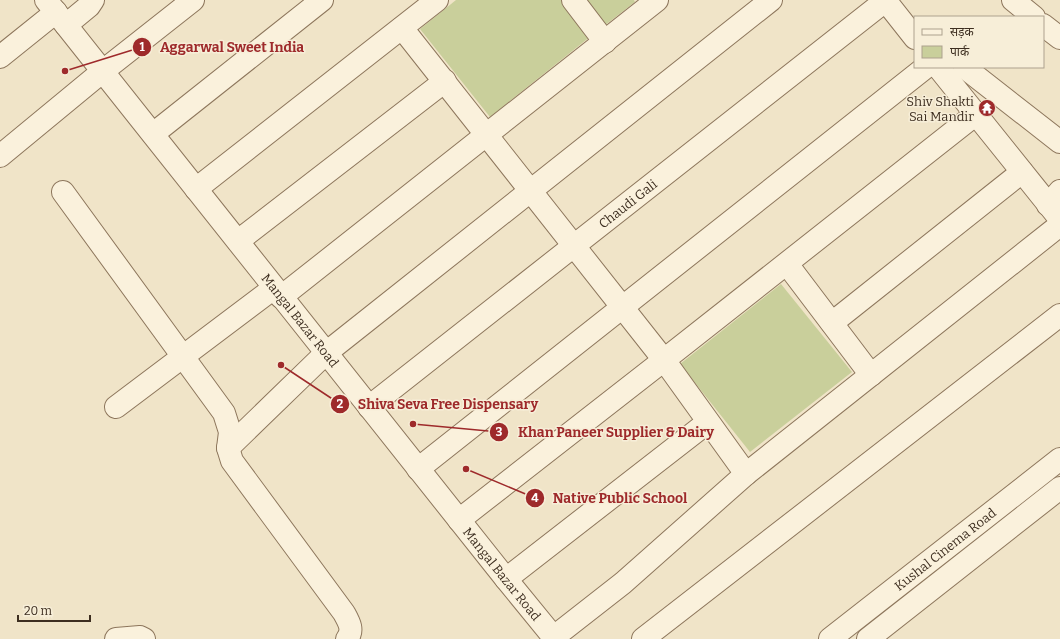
<svg xmlns="http://www.w3.org/2000/svg" width="1060" height="639" font-family="Bitter,'Noto Sans Devanagari',serif">
	<style>
		.green { fill: #c9cf9b }
		.lines { fill: none; stroke-linecap: round; stroke-linejoin: round }
		.minor-casing { stroke: #8d765c; stroke-width: 24 }
		.tertiary-casing { stroke: #8d765c; stroke-width: 24 }
		.minor { stroke: #faf1dc; stroke-width: 22 }
		.tertiary { stroke: #faf1dc; stroke-width: 22 }
		.labels { text-anchor: middle; dominant-baseline: central; stroke-width: 3; stroke-linejoin: round; paint-order: stroke }
		.poi-label { font-size: 13px; fill: #3d2e20; stroke: #f7eed8; text-anchor: end }
		.street-label { font-size: 13px; fill: #3d2e20; stroke: #f7eed8 }
		.leader { fill: none; stroke: #9e2a2b; stroke-width: 1.5 }
		.callout-dot { fill: #9e2a2b; stroke: #f7eed8; stroke-width: 1.5 }
		.mark-label { font-size: 12px; text-anchor: middle; font-weight: bold; fill: #fff }
		.callout-label { font-size: 14px; text-anchor: middle; font-weight: bold; fill: #9e2a2b; stroke: #f7eed8; stroke-width: 3; stroke-linejoin: round; paint-order: stroke }
	</style>
	<rect width="100%" height="100%" fill="#f0e4c8"/>
	<!-- green -->
	<g class="green">
		<path d="M 456,0 L 562,0 L 591,36 L 490,117 L 420,29 Z"/>
		<path d="M 584,0 L 634,0 L 635,2 L 604,26 Z"/>
		<path d="M 781,284 L 852,372 L 750,452 L 680,364 Z"/>
	</g>
	<g class="lines">
		<!-- minor casing -->
		<g class="minor-casing">
			<g id="minor">
				<path d="M 573,0 L 605,42"/>
				<path d="M 1013,0 L 1034,17"/>
				<path d="M 66,25 L 89,6 L 93,0"/>
				<path d="M 1043,25 L 1060,38"/>
				<path d="M 402,28 L 664,360 L 746,474"/>
				<path d="M 0,57 L 56,12"/>
				<path d="M 964,67 L 1060,142"/>
				<path d="M 153,134 L 322,0"/>
				<path d="M 0,156 L 103,71 L 193,0"/>
				<path d="M 196,189 L 437,0"/>
				<path d="M 63,192 L 224,413 L 230,432 L 228,448 L 232,461 L 344,613 C 349,622 354,630 347,639"/>
				<path d="M 1048,205 L 1060,191"/>
				<path d="M 238,241 L 445,81"/>
				<path d="M 787,264 L 871,375"/>
				<path d="M 281,297 L 657,0"/>
				<path d="M 832,323 L 1022,172"/>
				<path d="M 116,407 L 274,288"/>
				<path id="s1" d="M 369,407 L 885,1"/>
				<path d="M 228,448 L 326,353 L 771,0"/>
				<path d="M 418,469 L 926,67"/>
				<path d="M 459,520 L 664,360 L 976,114"/>
				<path d="M 506,579 L 708,422"/>
				<path d="M 554,637 L 623,583 L 746,474 L 1060,225"/>
				<path d="M 116,639 L 140,637 L 144,639"/>
				<path d="M 643,639 L 1060,315"/>
			</g>
		</g>
		<!-- tertiary casing -->
		<g class="tertiary-casing">
			<g id="tertiary">
				<path id="s2" d="M 46,0 L 506,579 L 555,639"/>
				<path d="M 885,0 L 915,38"/>
				<path d="M 938,67 L 1060,219"/>
				<path id="s3" d="M 830,639 L 1060,459"/>
				<path d="M 868,639 L 1060,488"/>
			</g>
		</g>
		<!-- minor -->
		<use href="#minor" class="minor"/>
		<!-- tertiary -->
		<use href="#tertiary" class="tertiary"/>
	</g>
	<!-- icons -->
	<defs>
		<g id="temple-disc" transform="scale(0.9)"><circle r="9.5" fill="#9e2a2b" stroke="#f7eed8"/><path d="M0-6L5-2H3V0L6.5 2.5H4V6H1.5V3h-3V6H-4V2.5H-6.5L-3 0V-2H-5Z" fill="#fff"/></g>
	</defs>
	<g fill-rule="evenodd">
		<use href="#temple-disc" x="987" y="108"/>
	</g>
	<g class="labels">
		<!-- poi labels -->
		<g class="poi-label">
			<text x="974" y="101">Shiv Shakti<tspan x="974" dy="15">Sai Mandir</tspan></text>
		</g>
		<!-- street labels -->
		<g class="street-label">
			<text stroke="none"><textPath href="#s1" startOffset="329">Chaudi Gali</textPath></text>
			<text stroke="none"><textPath href="#s2" startOffset="409">Mangal Bazar Road</textPath></text>
			<text stroke="none"><textPath href="#s3" startOffset="146">Kushal Cinema Road</textPath></text>
			<text stroke="none"><textPath href="#s2" startOffset="733">Mangal Bazar Road</textPath></text>
		</g>
	</g>
	<!-- callouts -->
	<path class="leader" d="M65 71L142 47M281 365L340 404M413 424L499 432M466 469L535 498"/>
	<g class="callout-dot">
		<circle cx="65" cy="71" r="4"/>
		<circle cx="281" cy="365" r="4"/>
		<circle cx="413" cy="424" r="4"/>
		<circle cx="466" cy="469" r="4"/>
		<circle cx="142" cy="47" r="10"/>
		<circle cx="340" cy="404" r="10"/>
		<circle cx="499" cy="432" r="10"/>
		<circle cx="535" cy="498" r="10"/>
	</g>
	<g class="mark-label">
		<text x="142" y="51">1</text>
		<text x="340" y="408">2</text>
		<text x="499" y="436">3</text>
		<text x="535" y="502">4</text>
	</g>
	<g class="callout-label">
		<text x="232" y="52">Aggarwal Sweet India</text>
		<text x="448" y="409">Shiva Seva Free Dispensary</text>
		<text x="616" y="437">Khan Paneer Supplier &amp; Dairy</text>
		<text x="620" y="503">Native Public School</text>
	</g>
	<!-- legend -->
	<rect x="914" y="16" width="130" height="52" fill="#f7eed8" stroke="#ada18e"/>
	<rect x="922" y="29" width="20" height="6" fill="#faf1dc" stroke="#ada18e"/>
	<text x="950" y="36" font-size="12" fill="#3d2e20">सड़क</text>
	<rect x="922" y="46" width="20" height="12" fill="#c9cf9b" stroke="#ada18e"/>
	<text x="950" y="56" font-size="12" fill="#3d2e20">पार्क</text>
	<!-- scale -->
	<path d="M18 615v6h72v-6" fill="none" stroke="#3d2e20" stroke-width="2"/>
	<text x="24" y="615" font-size="12" fill="#3d2e20" stroke="#f7eed8" stroke-width="3" paint-order="stroke">20 m</text>
</svg>
